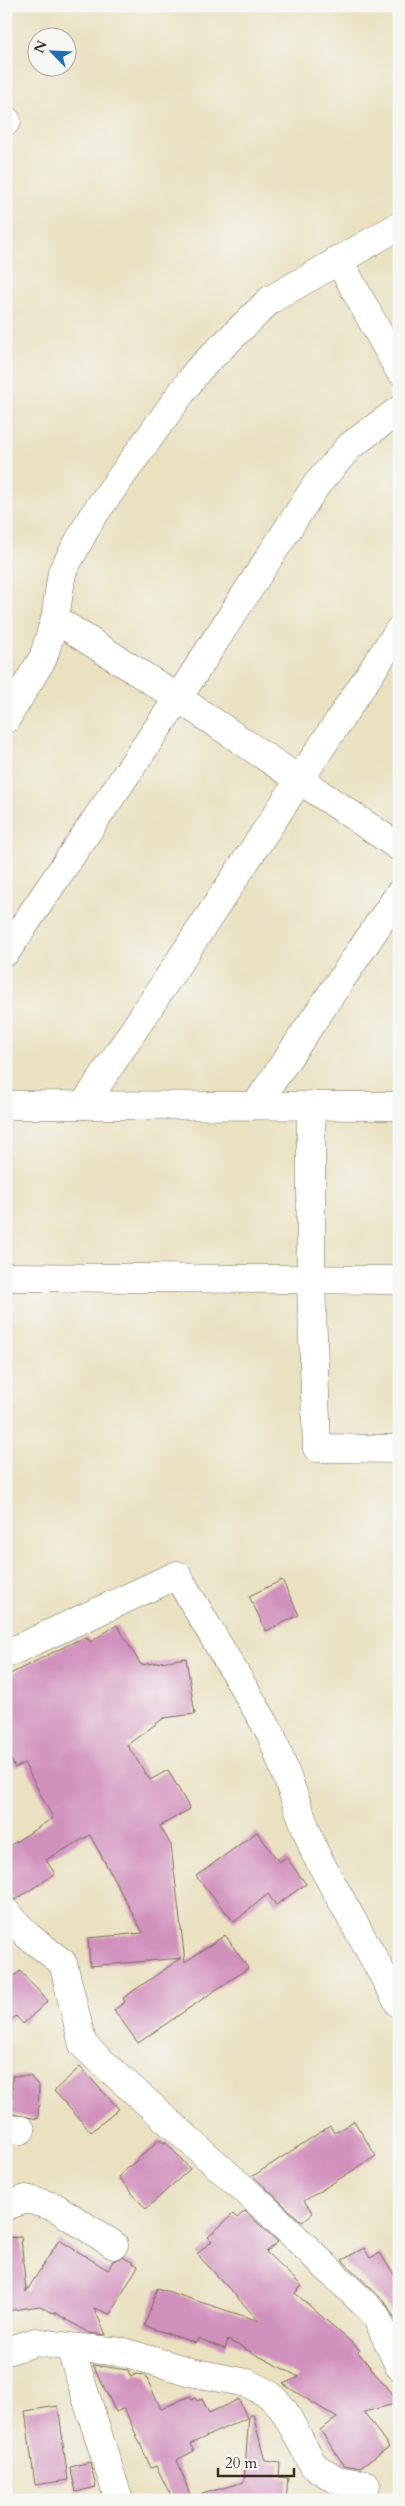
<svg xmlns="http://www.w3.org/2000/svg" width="405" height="2506" font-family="Cardo,serif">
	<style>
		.building { fill: #d191bd }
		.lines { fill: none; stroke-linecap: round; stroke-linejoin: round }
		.minor-casing { stroke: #786a57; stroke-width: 29 }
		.minor { stroke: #fff; stroke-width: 28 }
	</style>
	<rect width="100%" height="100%" fill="#f6f6f2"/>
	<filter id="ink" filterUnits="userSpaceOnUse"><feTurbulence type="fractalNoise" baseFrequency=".02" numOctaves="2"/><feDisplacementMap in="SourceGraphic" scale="10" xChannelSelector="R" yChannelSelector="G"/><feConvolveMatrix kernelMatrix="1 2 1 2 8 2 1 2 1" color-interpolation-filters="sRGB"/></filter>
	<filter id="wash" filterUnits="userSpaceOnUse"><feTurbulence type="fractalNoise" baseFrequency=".0096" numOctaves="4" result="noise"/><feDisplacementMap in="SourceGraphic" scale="20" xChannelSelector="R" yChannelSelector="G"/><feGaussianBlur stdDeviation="1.12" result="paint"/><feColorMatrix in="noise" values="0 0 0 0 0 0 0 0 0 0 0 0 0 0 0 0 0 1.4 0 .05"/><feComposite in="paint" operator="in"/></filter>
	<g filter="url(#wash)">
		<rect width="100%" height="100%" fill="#eae1c1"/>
		<g id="blocks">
			<!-- building -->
			<g class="building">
				<path d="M 282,1580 L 299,1615 L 266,1631 L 249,1596 Z"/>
				<path d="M 117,1625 L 141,1665 L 186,1658 L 195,1714 L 164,1718 L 127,1745 L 150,1780 L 168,1770 L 190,1809 L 160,1826 L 171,1845 L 185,1962 L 225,1935 L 248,1968 L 138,2043 L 114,2010 L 125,2002 L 123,1998 L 181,1958 L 90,1966 L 88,1938 L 143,1933 L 90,1835 L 46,1860 L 55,1874 L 15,1900 L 6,1888 L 6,1848 L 53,1818 L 24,1763 L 15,1768 L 6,1750 L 6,1676 L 76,1641 L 87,1637 L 90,1642 Z"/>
				<path d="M 257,1832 L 279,1862 L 286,1857 L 306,1884 L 276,1905 L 268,1894 L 234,1922 L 196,1876 Z"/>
				<path d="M 20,1971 L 48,2001 L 23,2024 L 16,2016 L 6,2024 L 6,1983 Z"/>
				<path d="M 80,2067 L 119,2109 L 91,2132 L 54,2091 Z"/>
				<path d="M 12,2076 L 30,2076 L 39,2086 L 38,2119 L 12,2114 Z"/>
				<path d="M 354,2121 L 376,2156 L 304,2201 L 313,2213 L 302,2222 L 253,2176 L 330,2126 L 334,2133 Z"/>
				<path d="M 160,2139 L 164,2143 L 166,2142 L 190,2169 L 146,2209 L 118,2177 Z"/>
				<path d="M 245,2211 L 278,2242 L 266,2252 L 302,2286 L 295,2293 L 360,2350 L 358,2352 L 399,2403 L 364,2412 L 389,2447 L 360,2468 L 344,2465 L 320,2430 L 337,2418 L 283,2384 L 299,2377 L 228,2340 L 225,2349 L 198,2338 L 196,2343 L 145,2326 L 157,2288 L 259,2321 L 197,2254 L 212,2241 L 208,2237 L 233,2214 L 237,2218 Z"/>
				<path d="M 21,2237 L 26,2292 L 59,2240 L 108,2270 L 113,2261 L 123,2257 L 138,2266 L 110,2314 L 94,2308 L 106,2335 L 89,2333 L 56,2313 L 50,2312 L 40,2306 L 6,2311 L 6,2238 Z"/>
				<path d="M 364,2248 L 370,2258 L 380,2253 L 399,2282 L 399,2327 L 386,2303 L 342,2260 Z"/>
				<path d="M 93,2365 L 128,2370 L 131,2377 L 136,2374 L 145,2375 L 161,2409 L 190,2396 L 192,2400 L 195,2398 L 197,2401 L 202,2399 L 209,2413 L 239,2399 L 247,2418 L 190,2444 L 194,2451 L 177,2460 L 192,2500 L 173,2500 L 156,2466 L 151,2468 L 124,2408 L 116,2412 Z"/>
				<path d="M 58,2406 L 68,2480 L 35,2485 L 25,2411 Z"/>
				<path d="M 249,2415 L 253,2415 L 265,2461 L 280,2463 L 279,2477 L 288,2478 L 286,2500 L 202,2500 L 202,2494 L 244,2482 Z"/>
				<path d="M 90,2462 L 96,2487 L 76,2492 L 70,2467 Z"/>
			</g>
		</g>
	</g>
	<g filter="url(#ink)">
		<use href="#blocks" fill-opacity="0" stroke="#786a57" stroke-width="1"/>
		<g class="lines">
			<!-- minor casing -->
			<g class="minor-casing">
				<g id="minor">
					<path d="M 6,121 L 7,121"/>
					<path d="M 338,259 L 399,370"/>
					<path d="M 55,619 L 178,698 L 399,847"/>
					<path d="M 6,719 L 43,658 L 55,619 L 62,572 L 92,517 L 198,370 L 270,300 L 399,226"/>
					<path d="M 6,952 L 178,698 L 317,484 L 350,446 L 399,410"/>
					<path d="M 6,1105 L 399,1106"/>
					<path d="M 84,1105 L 399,630"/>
					<path d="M 256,1105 L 399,894"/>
					<path d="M 311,1105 L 311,1281 L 317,1448 L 399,1449"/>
					<path d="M 6,1277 L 399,1280"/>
					<path d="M 6,1654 L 177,1575 L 271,1734 L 315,1853 L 399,2004"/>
					<path d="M 6,1912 L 28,1936 L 63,1963 L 83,2045 L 266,2209 L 375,2314 L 399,2366"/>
					<path d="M 6,2129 L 21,2130"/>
					<path d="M 6,2206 L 26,2199 L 55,2207 L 114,2245"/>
					<path d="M 70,2347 L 123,2352 L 191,2372 L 247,2383 L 270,2395 L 283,2409 L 314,2466 L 337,2480 L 366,2485"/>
					<path d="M 6,2351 L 36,2342 L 70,2347 L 119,2500"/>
				</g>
			</g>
			<!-- minor -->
			<use href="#minor" class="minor"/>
		</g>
	</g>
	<!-- margin -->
	<rect width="405" height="2506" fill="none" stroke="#f6f6f2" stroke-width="25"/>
	<!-- north arrow -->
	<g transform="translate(52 52) rotate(294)"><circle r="24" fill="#f6f6f2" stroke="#aba49d"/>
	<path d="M0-4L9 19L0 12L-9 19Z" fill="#1f6fb2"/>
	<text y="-8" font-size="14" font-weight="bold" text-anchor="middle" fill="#3b2a1e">N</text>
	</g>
	<!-- scale -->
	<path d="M218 2468v8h76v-8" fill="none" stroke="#3b2a1e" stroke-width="2.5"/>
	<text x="225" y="2468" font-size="15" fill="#3b2a1e" stroke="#f6f6f2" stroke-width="4" paint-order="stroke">20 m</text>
</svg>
